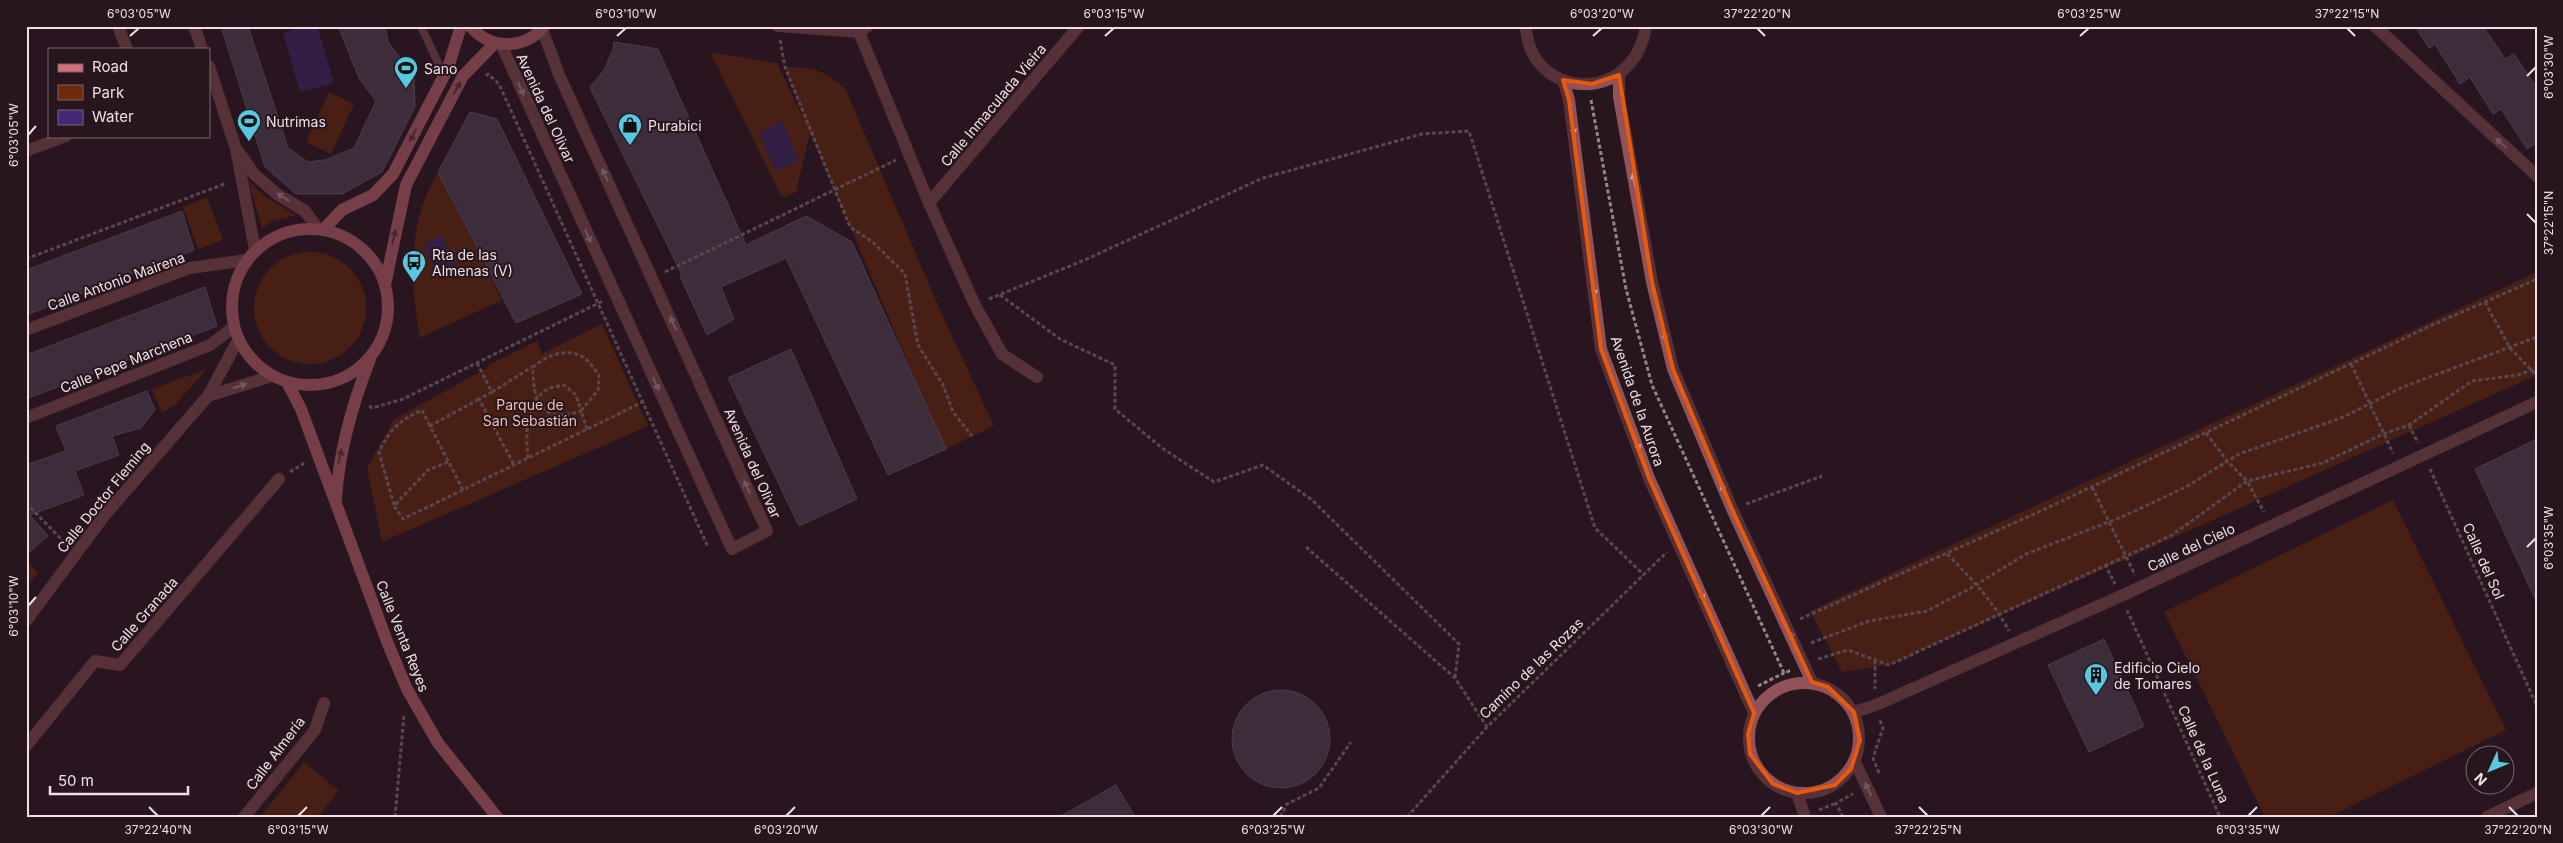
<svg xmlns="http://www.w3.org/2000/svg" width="2563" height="843" font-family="Inter,sans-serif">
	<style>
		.green { fill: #6f2a0a }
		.water { fill: #422877 }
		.building { fill: #574859; stroke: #78697b }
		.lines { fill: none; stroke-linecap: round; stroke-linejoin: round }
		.path { stroke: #94848b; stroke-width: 3; stroke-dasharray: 4 2.5; stroke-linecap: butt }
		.service { stroke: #915258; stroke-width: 8 }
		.minor { stroke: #915258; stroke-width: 12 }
		.tertiary { stroke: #915258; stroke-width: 12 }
		.secondary { stroke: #d46f79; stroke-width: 12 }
		.oneway { fill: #6d3a43 }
		.oneway2 { fill: #c9a7ad }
		.marked { fill: none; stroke: #e8590c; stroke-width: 4; stroke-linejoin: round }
		.ticks { fill: none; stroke: #eee0e6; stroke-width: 2 }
		.labels { text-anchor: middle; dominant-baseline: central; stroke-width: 4; stroke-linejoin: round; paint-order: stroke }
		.poi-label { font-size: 14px; fill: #eee0e6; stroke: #28161f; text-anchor: start }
		.street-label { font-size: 14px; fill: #eee0e6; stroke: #28161f }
		.park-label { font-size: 14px; fill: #f2bfad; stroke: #28161f }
		.neatline { fill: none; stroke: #eee0e6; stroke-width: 2 }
		.ticks-label { font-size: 12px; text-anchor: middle; fill: #eee0e6 }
	</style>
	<rect width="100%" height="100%" fill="#28161f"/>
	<!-- green -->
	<g class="green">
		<path d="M 710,52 L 777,63 L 805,122 L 785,67 C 812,67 824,70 845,88 L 940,310 L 994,426 L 945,449 L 810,133 L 796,192 L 782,198 Z"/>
		<path d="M 329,92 L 354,104 L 331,154 L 306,142 Z"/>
		<path d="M 438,172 L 502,300 L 420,338 C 410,282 407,223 438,172 Z"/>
		<path d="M 248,180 L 265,197 L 296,215 L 271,222 L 262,228 Z"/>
		<path d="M 207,197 L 223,240 L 198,249 L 183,207 Z"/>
		<circle cx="310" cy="308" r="56"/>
		<path d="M 2537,272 L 2537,375 L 1889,665 L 1842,672 L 1810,611 Z"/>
		<path d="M 602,324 L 648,426 L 382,542 L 367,468 L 394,419 L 489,367 L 488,365 L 537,341 L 542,354 Z"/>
		<path d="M 207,369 L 175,405 L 162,413 L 152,389 Z"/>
		<path d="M 2393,500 L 2506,730 L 2329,817 L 2265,817 L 2164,612 Z"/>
		<path d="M 26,559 L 38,573 L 26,587 Z"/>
		<path d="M 304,762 L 339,791 L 318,817 L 260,817 Z"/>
	</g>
	<!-- water -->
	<g class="water">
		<path d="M 305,26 L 317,26 L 334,83 L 300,92 L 283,33 Z"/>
		<path d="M 782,121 L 799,161 L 776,171 L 759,133 Z"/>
		<path d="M 441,235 L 456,266 L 436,274 L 424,244 Z"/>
	</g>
	<!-- building -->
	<g class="building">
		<path d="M 221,26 L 248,26 L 288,148 L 308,162 L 325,160 L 354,148 L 376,101 L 359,78 L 338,26 L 385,26 L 388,42 L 414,76 L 415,107 L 382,172 L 342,194 L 296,194 L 265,167 Z"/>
		<path d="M 2415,26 L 2483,26 L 2505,59 L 2514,54 L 2537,88 L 2537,143 L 2527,149 L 2501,109 L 2493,114 L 2470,77 L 2460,84 L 2435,44 L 2429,48 Z"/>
		<path d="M 614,42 L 658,49 L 746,245 L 806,216 L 852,242 L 946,449 L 888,475 L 786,258 L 721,287 L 734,319 L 707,335 L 680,276 L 682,275 L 590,87 L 604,70 L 613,50 Z"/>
		<path d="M 470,112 L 497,119 L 582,294 L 516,323 L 438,172 Z"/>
		<path d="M 182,211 L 194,250 L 26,315 L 26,270 Z"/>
		<path d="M 205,287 L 217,326 L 26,399 L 26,355 Z"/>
		<path d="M 791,349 L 857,499 L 799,526 L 728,378 Z"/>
		<path d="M 147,391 L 155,410 L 141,428 L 112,436 L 119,455 L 75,471 L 84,495 L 30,515 L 48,536 L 26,555 L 26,465 L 66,451 L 56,426 Z"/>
		<path d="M 2537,439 L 2537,603 L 2475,469 Z"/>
		<path d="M 2104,639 L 2144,726 L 2089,752 L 2048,665 Z"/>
		<circle cx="1281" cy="739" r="49"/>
		<path d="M 1116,785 L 1135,817 L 1059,817 Z"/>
	</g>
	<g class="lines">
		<!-- path -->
		<g class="path">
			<path d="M 780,40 L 785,67 L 850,227 L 874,243 L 905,274 L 918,345 L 943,385 L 953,412 L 972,436"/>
			<path d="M 486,76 L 488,74 L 499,84 L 708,547"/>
			<path d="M 1591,100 L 1626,289 L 1652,385 L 1784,673 L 1792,670"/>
			<path d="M 26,259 L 227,183"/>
			<path d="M 665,272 L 896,160"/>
			<path d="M 1000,295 L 1060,339 L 1115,365 L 1115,409 L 1162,448 L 1214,482 L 1263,465 L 1312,500 L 1459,644 L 1455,678"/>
			<path d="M 989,299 L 1087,259 L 1263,178 L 1422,134 L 1469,131 L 1595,528 L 1644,575"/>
			<path d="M 2485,302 L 2510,348 L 2537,376"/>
			<path d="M 477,363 L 492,392 L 479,399 L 514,465"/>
			<path d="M 2351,364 L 2393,453"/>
			<path d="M 492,392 L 532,367"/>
			<path d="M 369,406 L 372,408 L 403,399 L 603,301"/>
			<path d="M 2409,425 L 2418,443"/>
			<path d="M 2206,433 L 2228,462 L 2247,481 L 2264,512"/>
			<path d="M 528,458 C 526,436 524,402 548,389 C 552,387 559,386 564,385 L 576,395 L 581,411 C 541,424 533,403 533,367 C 546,356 566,347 583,357 C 589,361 595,370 599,375 L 598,390 L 581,411 L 587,429"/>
			<path d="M 448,462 L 428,470 L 394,506 L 403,519 L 645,401"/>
			<path d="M 2430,469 L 2537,706"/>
			<path d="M 290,472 L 306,462"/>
			<path d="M 2092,487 L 2135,575"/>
			<path d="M 463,490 L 430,426 L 479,399"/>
			<path d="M 26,503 L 66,544"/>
			<path d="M 1746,504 L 1822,476"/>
			<path d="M 394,505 L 379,452 C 391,428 398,422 422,410 L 430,426"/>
			<path d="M 1306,547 L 1455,678 L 1487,727"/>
			<path d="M 1947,554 C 1971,578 1993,601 2009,631"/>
			<path d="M 2105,564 L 2115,584"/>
			<path d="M 2127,610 L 2220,817"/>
			<path d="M 1800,619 L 2043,510 L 2428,327 L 2537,279"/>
			<path d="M 1811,643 L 1869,621 L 1927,611 L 1969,589 L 2026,554 L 2124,516 L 2186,487 L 2239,454 L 2341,418 L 2403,387 L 2537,337"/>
			<path d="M 1818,659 L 1848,650 L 1889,665 L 2172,535 L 2247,481 L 2323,463 L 2383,434 L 2409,425 L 2472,381 L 2518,375 L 2537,368"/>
			<path d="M 1875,660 L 1875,689"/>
			<path d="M 1758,686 L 1784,673"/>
			<path d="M 1879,773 L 1873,758 L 1883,728 L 1880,720"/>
			<path d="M 1819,810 L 1836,803"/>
			<path d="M 395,817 L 404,715"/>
			<path d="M 1280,817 L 1287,804 L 1319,788 L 1351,742"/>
			<path d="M 1407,817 L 1487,727 L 1667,552"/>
			<path d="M 1843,817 L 1836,803 L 1853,794"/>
		</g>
		<!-- service -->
		<path class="service" d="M 421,26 L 444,76"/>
		<!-- minor -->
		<g class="minor">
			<path d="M 118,26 L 127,49"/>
			<path d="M 194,26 L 202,49"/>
			<path d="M 778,26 L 859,32 L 868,26"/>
			<path d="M 2375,26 L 2537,176"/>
			<path d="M 859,32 L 929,203 L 975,305 L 1002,354 L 1037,377"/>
			<path d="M 501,44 L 732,549 L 767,531 L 560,77 L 542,29"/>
			<path d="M 209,66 L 236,149 L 255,250"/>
			<path d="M 26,151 L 66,136"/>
			<path d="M 238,151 L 254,174 L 277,194 L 305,211 L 318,229"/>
			<path d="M 929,203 L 1079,26"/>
			<path d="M 26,330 L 190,268 L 247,260"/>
			<path d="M 208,396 L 272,376"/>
			<path d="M 26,418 L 210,345 L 234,327"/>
			<path d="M 26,621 L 104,516 L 208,396 L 238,340"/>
			<path d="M 1854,712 L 1876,705 L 2121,596 L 2537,402"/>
			<path d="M 26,746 L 95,661 L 120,665 L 279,479"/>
			<path d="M 244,817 L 315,730 L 324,703"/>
		</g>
		<!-- tertiary -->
		<g class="tertiary">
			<path d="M 1526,26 C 1529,100 1634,107 1646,26"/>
			<path d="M 1619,75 L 1619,97 L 1652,282 L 1673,369 L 1732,509 L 1812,682"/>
			<path d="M 1563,80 L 1569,100 L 1601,349 L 1649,478 L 1754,713"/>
			<circle cx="1804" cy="738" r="55"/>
			<path d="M 1855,762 L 1881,817"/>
			<path d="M 1797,793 L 1805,817"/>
			<path d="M 2487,817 L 2537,793"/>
		</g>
		<!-- secondary -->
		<g class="secondary">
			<path d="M 470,26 C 489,49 525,51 544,26"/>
			<circle cx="310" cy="307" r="78"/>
			<path d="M 323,230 L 342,210 L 373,195 L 393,174 L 448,68 L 461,26"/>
			<path d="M 385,285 L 406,185 L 463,76 L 495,43"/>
			<path d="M 287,382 L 301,409 L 388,644 L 407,689 L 438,743 L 497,817"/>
			<path d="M 336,499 C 339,450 352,405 370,359"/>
		</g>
	</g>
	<!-- one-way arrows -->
	<defs><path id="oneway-solid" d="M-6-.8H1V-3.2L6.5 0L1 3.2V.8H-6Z" transform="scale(1.25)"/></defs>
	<g class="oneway">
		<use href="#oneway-solid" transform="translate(457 88) rotate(-60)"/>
		<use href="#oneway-solid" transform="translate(413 135) rotate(118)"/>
		<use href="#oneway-solid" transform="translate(394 237) rotate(-77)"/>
		<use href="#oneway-solid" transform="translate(340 456) rotate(-77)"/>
	</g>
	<g class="oneway2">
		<use href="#oneway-solid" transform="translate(521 89) rotate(66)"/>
		<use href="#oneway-solid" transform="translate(1573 128) rotate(83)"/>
		<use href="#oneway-solid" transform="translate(2501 143) rotate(-137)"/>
		<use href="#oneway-solid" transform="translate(605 175) rotate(-115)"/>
		<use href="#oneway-solid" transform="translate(1634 180) rotate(-100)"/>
		<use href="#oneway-solid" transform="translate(283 197) rotate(-148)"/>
		<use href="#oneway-solid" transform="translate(588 236) rotate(65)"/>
		<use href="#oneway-solid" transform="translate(1594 289) rotate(83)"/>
		<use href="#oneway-solid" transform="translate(673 323) rotate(-114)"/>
		<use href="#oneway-solid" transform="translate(1666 339) rotate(-104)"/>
		<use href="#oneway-solid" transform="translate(656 384) rotate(65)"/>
		<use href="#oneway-solid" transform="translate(240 386) rotate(-18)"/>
		<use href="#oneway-solid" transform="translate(1637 444) rotate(70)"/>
		<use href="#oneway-solid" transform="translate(747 487) rotate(-114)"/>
		<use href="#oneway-solid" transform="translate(1724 490) rotate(-113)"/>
		<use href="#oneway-solid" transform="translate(1701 594) rotate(66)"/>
		<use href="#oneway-solid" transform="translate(1793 638) rotate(-114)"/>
		<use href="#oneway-solid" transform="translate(1868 789) rotate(-115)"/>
	</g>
	<!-- marked area -->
	<path d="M0 0H2563V843H0ZM 1619,75 L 1652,282 L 1673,369 L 1732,509 L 1812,682 L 1828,687 L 1854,712 L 1860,740 L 1851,769 L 1835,785 L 1797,793 L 1773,784 L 1750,754 L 1748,734 L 1754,713 L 1649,478 L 1601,349 L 1569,100 L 1563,80 L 1592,84 Z" fill="#28161f" fill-opacity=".55" fill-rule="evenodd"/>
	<path class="marked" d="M 1619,75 L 1652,282 L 1673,369 L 1732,509 L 1812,682 L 1828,687 L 1854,712 L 1860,740 L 1851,769 L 1835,785 L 1797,793 L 1773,784 L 1750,754 L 1748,734 L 1754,713 L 1649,478 L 1601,349 L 1569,100 L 1563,80 L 1592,84 Z"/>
	<!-- ticks -->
	<path class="ticks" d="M 1757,28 L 1765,36M 2347,28 L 2355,36M 130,36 L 139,28M 617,36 L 626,28M 1105,36 L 1114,28M 1593,36 L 1602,28M 2080,36 L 2089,28M 2527,76 L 2536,67M 28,135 L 36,126M 2527,214 L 2536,223M 2527,547 L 2536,538M 28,606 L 36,597M 149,807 L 158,816M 1919,807 L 1928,816M 2509,807 L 2518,816M 298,816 L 307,807M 786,816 L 795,807M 1273,816 L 1282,807M 1761,816 L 1770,807M 2248,816 L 2257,807"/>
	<!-- icons -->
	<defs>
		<g id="stadium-pin" transform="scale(1.25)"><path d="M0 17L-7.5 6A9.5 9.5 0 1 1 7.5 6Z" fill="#56c9e1" stroke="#28161f"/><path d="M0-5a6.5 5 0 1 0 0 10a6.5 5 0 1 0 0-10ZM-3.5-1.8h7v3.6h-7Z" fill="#111"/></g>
		<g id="shop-pin" transform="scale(1.25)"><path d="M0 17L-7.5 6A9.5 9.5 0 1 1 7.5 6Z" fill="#56c9e1" stroke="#28161f"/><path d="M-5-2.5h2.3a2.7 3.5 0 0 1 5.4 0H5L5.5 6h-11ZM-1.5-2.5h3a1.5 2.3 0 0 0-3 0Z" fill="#111"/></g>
		<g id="bus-pin" transform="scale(1.25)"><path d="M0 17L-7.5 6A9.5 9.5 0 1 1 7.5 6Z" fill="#56c9e1" stroke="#28161f"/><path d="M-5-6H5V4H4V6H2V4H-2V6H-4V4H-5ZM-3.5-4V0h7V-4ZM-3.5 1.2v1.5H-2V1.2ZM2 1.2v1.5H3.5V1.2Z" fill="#111"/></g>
		<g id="building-pin" transform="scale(1.25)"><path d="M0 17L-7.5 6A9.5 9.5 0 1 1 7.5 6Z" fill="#56c9e1" stroke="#28161f"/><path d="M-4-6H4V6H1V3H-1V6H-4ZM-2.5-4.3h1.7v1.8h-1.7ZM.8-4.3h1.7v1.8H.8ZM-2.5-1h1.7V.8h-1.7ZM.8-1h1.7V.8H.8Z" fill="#111"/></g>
	</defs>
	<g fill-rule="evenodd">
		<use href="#stadium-pin" x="406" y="68"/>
		<use href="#stadium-pin" x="249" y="121"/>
		<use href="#shop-pin" x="630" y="125"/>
		<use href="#bus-pin" x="414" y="262"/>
		<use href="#building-pin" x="2096" y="675"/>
	</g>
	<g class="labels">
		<!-- poi labels -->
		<g class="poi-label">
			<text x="424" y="68">Sano</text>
			<text x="266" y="121">Nutrimas</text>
			<text x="648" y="125">Purabici</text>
			<text x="432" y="254">Rta de las<tspan x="432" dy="16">Almenas (V)</tspan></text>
			<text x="2114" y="667">Edificio Cielo<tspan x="2114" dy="16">de Tomares</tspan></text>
		</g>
		<!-- street labels -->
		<g class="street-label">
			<text transform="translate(993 105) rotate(-50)">Calle Inmaculada Vieira</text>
			<text transform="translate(546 108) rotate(65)">Avenida del Olivar</text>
			<text transform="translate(116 281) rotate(-20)">Calle Antonio Mairena</text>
			<text transform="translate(126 362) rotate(-22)">Calle Pepe Marchena</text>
			<text transform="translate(1638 401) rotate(71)">Avenida de la Aurora</text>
			<text transform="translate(753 463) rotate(66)">Avenida del Olivar</text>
			<text transform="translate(103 497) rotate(-51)">Calle Doctor Fleming</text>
			<text transform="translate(2191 547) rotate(-25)">Calle del Cielo</text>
			<text transform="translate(2484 561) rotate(66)">Calle del Sol</text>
			<text transform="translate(144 614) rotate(-49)">Calle Granada</text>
			<text transform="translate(403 636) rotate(68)">Calle Venta Reyes</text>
			<text transform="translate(1531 668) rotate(-44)">Camino de las Rozas</text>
			<text transform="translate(275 753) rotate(-53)">Calle Almería</text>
			<text transform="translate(2204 754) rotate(66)">Calle de la Luna</text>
		</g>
		<!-- park labels -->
		<g class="park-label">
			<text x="530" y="404">Parque de<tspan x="530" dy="16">San Sebastián</tspan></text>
		</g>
	</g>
	<!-- border -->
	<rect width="2563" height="843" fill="none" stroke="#28161f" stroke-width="55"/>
	<!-- legend -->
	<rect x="48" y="48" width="162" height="90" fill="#28161f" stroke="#77676f"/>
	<rect x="58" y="64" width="25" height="8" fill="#d46f79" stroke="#77676f"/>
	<text x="92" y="72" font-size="15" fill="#eee0e6">Road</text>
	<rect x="58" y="85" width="25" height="15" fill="#6f2a0a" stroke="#77676f"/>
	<text x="92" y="98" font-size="15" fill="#eee0e6">Park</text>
	<rect x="58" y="110" width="25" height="15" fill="#422877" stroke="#77676f"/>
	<text x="92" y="122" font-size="15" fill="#eee0e6">Water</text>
	<!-- north arrow -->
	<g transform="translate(2490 770) rotate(226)"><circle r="24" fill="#28161f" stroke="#77676f"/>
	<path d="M0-4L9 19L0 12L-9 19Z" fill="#56c9e1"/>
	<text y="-8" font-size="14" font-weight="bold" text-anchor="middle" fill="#eee0e6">N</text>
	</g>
	<!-- scale -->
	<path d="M50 786v8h138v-8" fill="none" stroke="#eee0e6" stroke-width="2.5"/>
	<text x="58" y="786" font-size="15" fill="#eee0e6" stroke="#28161f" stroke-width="4" paint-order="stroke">50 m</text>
	<rect x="28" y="28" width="2508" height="788" class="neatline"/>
	<g class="ticks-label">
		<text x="139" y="18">6°03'05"W</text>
		<text x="626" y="18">6°03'10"W</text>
		<text x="1114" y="18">6°03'15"W</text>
		<text x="1602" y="18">6°03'20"W</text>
		<text x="1757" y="18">37°22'20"N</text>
		<text x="2089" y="18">6°03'25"W</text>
		<text x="2347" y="18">37°22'15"N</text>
		<text transform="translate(2549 67) rotate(-90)" y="4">6°03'30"W</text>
		<text transform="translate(14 135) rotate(-90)" y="4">6°03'05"W</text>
		<text transform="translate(2549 223) rotate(-90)" y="4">37°22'15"N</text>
		<text transform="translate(2549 538) rotate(-90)" y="4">6°03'35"W</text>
		<text transform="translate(14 606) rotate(-90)" y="4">6°03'10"W</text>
		<text x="158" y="834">37°22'40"N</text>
		<text x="298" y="834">6°03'15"W</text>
		<text x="786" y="834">6°03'20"W</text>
		<text x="1273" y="834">6°03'25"W</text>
		<text x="1761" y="834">6°03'30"W</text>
		<text x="1928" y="834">37°22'25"N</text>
		<text x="2248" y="834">6°03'35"W</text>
		<text x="2518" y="834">37°22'20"N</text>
	</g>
</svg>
